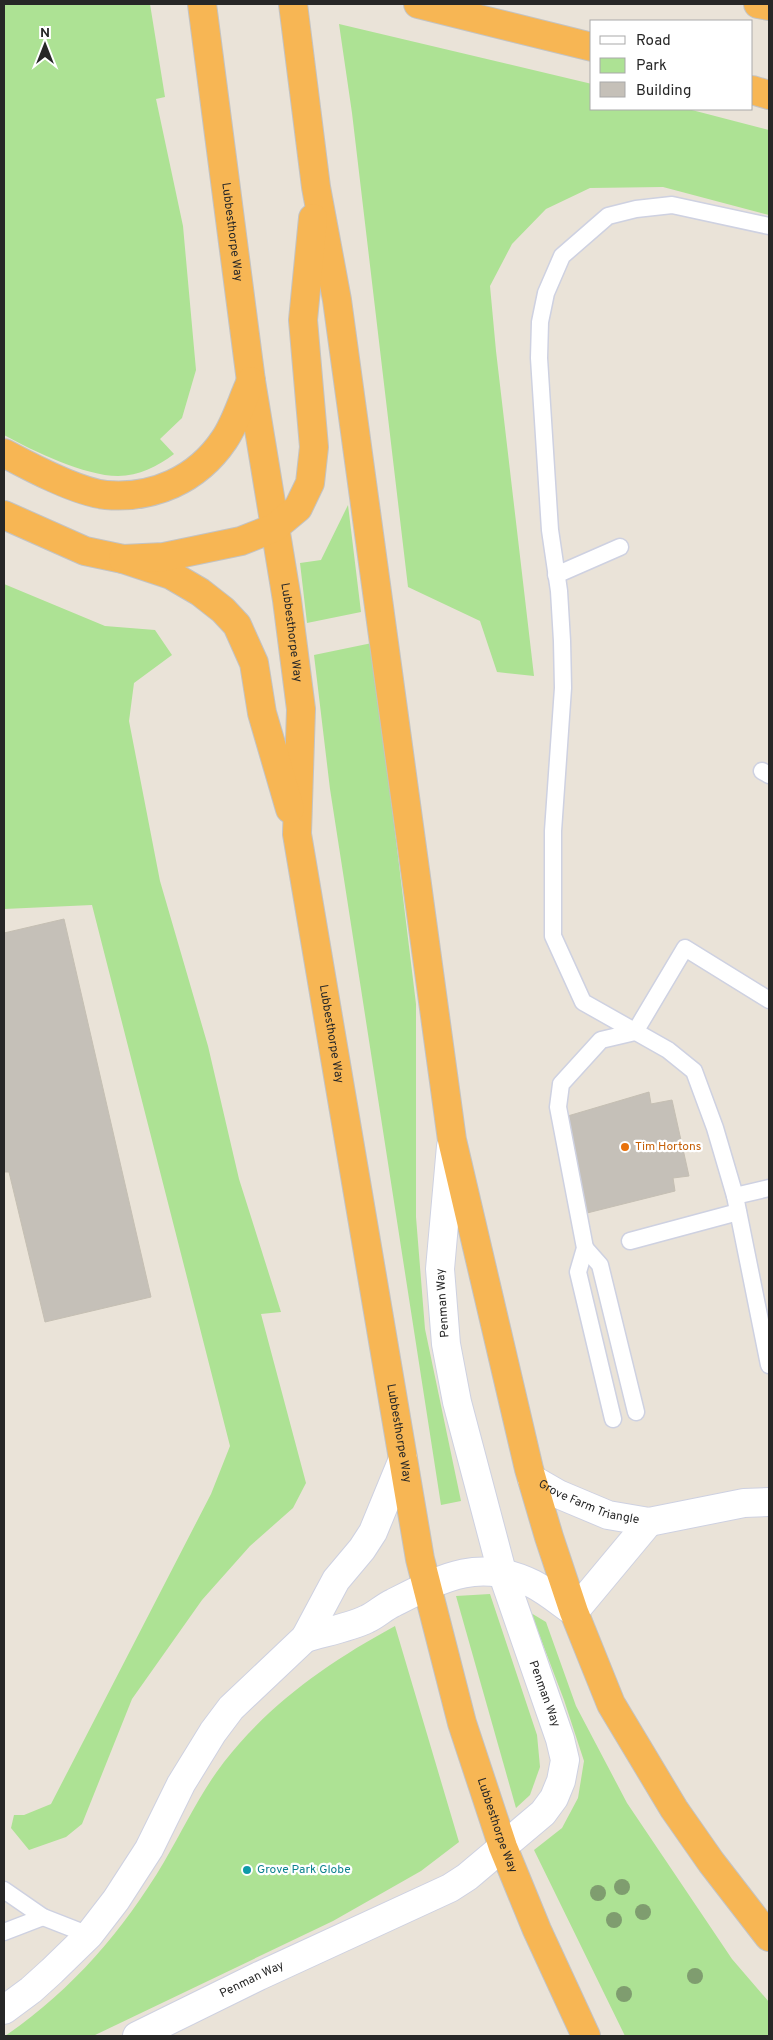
<svg xmlns="http://www.w3.org/2000/svg" width="773" height="2040" font-family="Overpass,sans-serif">
	<style>
		.green { fill: #ade294 }
		.building { fill: #c5c0b8; stroke: #c5bfb3 }
		.lines { fill: none; stroke-linecap: round; stroke-linejoin: round }
		.service-casing { stroke: #ced1e1; stroke-width: 19 }
		.minor-casing { stroke: #ced1e1; stroke-width: 30 }
		.tertiary-casing { stroke: #ced1e1; stroke-width: 30 }
		.trunk-casing { stroke: #c3c3c3; stroke-width: 30 }
		.service { stroke: #fff; stroke-width: 16 }
		.minor { stroke: #fff; stroke-width: 28 }
		.tertiary { stroke: #fff; stroke-width: 28 }
		.trunk { stroke: #f7b654; stroke-width: 28 }
		.tree { fill: #7f9d6f }
		.food-dot { fill: #e8710a; stroke: #fff; stroke-width: 2 }
		.culture-dot { fill: #0f9aa8; stroke: #fff; stroke-width: 2 }
		.labels { text-anchor: middle; dominant-baseline: central; stroke-width: 4.5; stroke-linejoin: round; paint-order: stroke }
		.street-label { font-size: 12px; fill: #272727; stroke: #fff }
		.food-label { font-size: 12px; fill: #c56008; stroke: #fff; text-anchor: start }
		.culture-label { font-size: 12px; fill: #0d838f; stroke: #fff; text-anchor: start }
	</style>
	<rect width="100%" height="100%" fill="#eae3d8"/>
	<!-- green -->
	<g class="green">
		<path d="M 4,4 L 150,4 L 165,97 L 156,99 L 183,226 L 196,370 L 182,418 L 160,439 L 174,454 C 158,466 139,476 118,476 C 85,476 33,451 4,435 Z"/>
		<path d="M 339,24 L 592,84 L 592,109 L 688,109 L 769,130 L 769,215 L 663,187 L 590,188 L 546,209 L 512,244 L 490,286 L 496,351 L 534,676 L 497,672 L 480,621 L 408,587 L 352,113 Z"/>
		<path d="M 348,505 L 361,612 L 307,623 L 300,563 L 321,560 Z"/>
		<path d="M 4,584 L 105,626 L 155,630 L 172,655 L 134,683 L 129,721 L 160,881 L 208,1046 L 239,1179 L 281,1312 L 261,1314 L 306,1483 L 293,1508 L 250,1546 L 202,1600 L 132,1699 L 82,1824 L 66,1837 L 29,1850 L 11,1828 L 14,1815 L 24,1815 L 51,1804 L 211,1494 L 230,1446 L 92,905 L 4,909 Z"/>
		<path d="M 372,643 L 416,1004 L 416,1217 L 425,1329 L 461,1501 L 441,1505 L 330,789 L 314,655 Z"/>
		<path d="M 490,1594 L 537,1735 L 540,1767 L 530,1795 L 516,1808 L 456,1596 Z"/>
		<path d="M 531,1613 L 546,1622 L 576,1706 L 627,1803 L 732,1959 L 769,2002 L 769,2036 L 625,2036 L 534,1850 L 562,1828 L 578,1798 L 584,1761 L 564,1700 Z"/>
		<path d="M 395,1626 L 459,1842 L 421,1871 L 333,1921 L 93,2036 L 5,2036 C 71,1991 123,1931 164,1862 C 184,1828 200,1793 224,1762 C 271,1702 329,1662 395,1626 Z"/>
	</g>
	<!-- building -->
	<g class="building">
		<path d="M 64,919 L 151,1297 L 45,1322 L 9,1172 L 4,1172 L 4,933 Z"/>
		<path d="M 649,1092 L 651,1104 L 672,1100 L 689,1176 L 673,1178 L 675,1191 L 583,1214 L 561,1118 Z"/>
	</g>
	<g class="lines">
		<!-- service casing -->
		<g class="service-casing">
			<g id="service">
				<path d="M 769,226 L 672,205 L 636,209 L 608,216 L 562,256 L 546,293 L 540,322 L 539,358 L 550,530 L 559,591 L 562,641 L 563,688 L 553,831 L 553,936 L 583,1002 L 668,1050 L 694,1071 L 715,1128 L 735,1196 L 769,1365"/>
				<path d="M 556,575 L 620,547"/>
				<path d="M 762,771 L 769,775"/>
				<path d="M 735,1196 L 769,1188"/>
				<path d="M 630,1241 L 738,1212"/>
				<path d="M 585,1248 L 600,1265 L 636,1412"/>
				<path d="M 613,1419 L 578,1272 L 585,1248 L 558,1107 L 561,1084 L 601,1040 L 635,1032 L 685,948 L 769,1000"/>
				<path d="M 4,1890 L 43,1917 L 89,1935"/>
				<path d="M 4,1932 L 43,1917"/>
			</g>
		</g>
		<!-- minor casing -->
		<g class="minor-casing">
			<g id="minor">
				<path id="s1" d="M 532,1479 L 558,1494 L 608,1515 L 649,1522 L 744,1503 L 769,1502"/>
				<path d="M 574,1612 L 649,1522"/>
			</g>
		</g>
		<!-- tertiary casing -->
		<g class="tertiary-casing">
			<g id="tertiary">
				<path d="M 305,1638 C 325,1632 348,1628 367,1619 C 376,1615 384,1607 393,1603 C 442,1578 479,1557 533,1584 C 547,1591 561,1603 574,1612"/>
				<path d="M 4,2010 L 31,1990 L 52,1971 L 89,1935 L 116,1900 L 149,1849 L 181,1784 L 213,1732 L 231,1708 L 305,1638 L 336,1580 L 362,1549 L 373,1532 L 403,1459"/>
				<path id="s2" d="M 137,2036 L 259,1976 L 450,1888 L 467,1877 L 543,1813 L 554,1798 L 561,1781 L 565,1760 L 560,1739 L 502,1572 L 457,1402 L 446,1344 L 440,1269 L 451,1146"/>
			</g>
		</g>
		<!-- trunk casing -->
		<g class="trunk-casing">
			<g id="trunk">
				<path id="s3" d="M 202,4 L 251,381 L 287,600 L 301,709 L 297,834 L 420,1559 L 462,1723 L 503,1847 L 537,1930 L 586,2036"/>
				<path d="M 293,4 L 316,187 L 337,300 L 452,1140 L 529,1469 L 549,1537 L 574,1612 L 611,1704 L 674,1809 L 711,1862 L 769,1937"/>
				<path d="M 418,4 L 592,47"/>
				<path d="M 758,4 L 769,6"/>
				<path d="M 752,90 L 769,95"/>
				<path d="M 4,453 C 30,467 77,492 106,495 C 153,499 197,480 224,440 C 236,423 242,400 251,381"/>
				<path d="M 4,515 L 85,551 L 123,559 L 171,575 L 200,592 L 223,610 L 237,625 L 254,663 L 262,713 L 290,809"/>
				<path d="M 123,559 L 164,557 L 241,541 L 274,528 L 298,508 L 310,483 L 314,447 L 303,320 L 313,218"/>
			</g>
		</g>
		<!-- service -->
		<use href="#service" class="service"/>
		<!-- minor -->
		<use href="#minor" class="minor"/>
		<!-- tertiary -->
		<use href="#tertiary" class="tertiary"/>
		<!-- trunk -->
		<use href="#trunk" class="trunk"/>
	</g>
	<!-- trees -->
	<g class="tree">
		<circle cx="622" cy="1887" r="8"/>
		<circle cx="598" cy="1893" r="8"/>
		<circle cx="643" cy="1912" r="8"/>
		<circle cx="614" cy="1920" r="8"/>
		<circle cx="695" cy="1976" r="8"/>
		<circle cx="624" cy="1994" r="8"/>
	</g>
	<!-- markers -->
	<circle class="food-dot" cx="625" cy="1147" r="5"/>
	<circle class="culture-dot" cx="247" cy="1870" r="5"/>
	<g class="labels">
		<!-- street labels -->
		<g class="street-label">
			<text stroke="none"><textPath href="#s3" startOffset="230">Lubbesthorpe Way</textPath></text>
			<text stroke="none"><textPath href="#s3" startOffset="635">Lubbesthorpe Way</textPath></text>
			<text stroke="none"><textPath href="#s3" startOffset="1040">Lubbesthorpe Way</textPath></text>
			<text transform="translate(443 1303) rotate(-94)">Penman Way</text>
			<text stroke="none"><textPath href="#s3" startOffset="1445">Lubbesthorpe Way</textPath></text>
			<text stroke="none"><textPath href="#s1" startOffset="62">Grove Farm Triangle</textPath></text>
			<text transform="translate(544 1694) rotate(70)">Penman Way</text>
			<text stroke="none"><textPath href="#s3" startOffset="1850">Lubbesthorpe Way</textPath></text>
			<text stroke="none"><textPath href="#s2" startOffset="128">Penman Way</textPath></text>
		</g>
		<!-- food labels -->
		<g class="food-label">
			<text x="635" y="1147">Tim Hortons</text>
		</g>
		<!-- culture labels -->
		<g class="culture-label">
			<text x="257" y="1870">Grove Park Globe</text>
		</g>
	</g>
	<!-- border -->
	<rect width="773" height="2040" fill="none" stroke="#272727" stroke-width="10"/>
	<!-- legend -->
	<rect x="590" y="20" width="162" height="90" fill="#ffffff" stroke="#a9a9a9"/>
	<rect x="600" y="36" width="25" height="8" fill="#ffffff" stroke="#a9a9a9"/>
	<text x="636" y="45" font-size="15" fill="#272727">Road</text>
	<rect x="600" y="58" width="25" height="15" fill="#ade294" stroke="#a9a9a9"/>
	<text x="636" y="70" font-size="15" fill="#272727">Park</text>
	<rect x="600" y="82" width="25" height="15" fill="#c5c0b8" stroke="#a9a9a9"/>
	<text x="636" y="95" font-size="15" fill="#272727">Building</text>
	<!-- north arrow -->
	<g transform="translate(45 45)" stroke="#ffffff" stroke-width="4" paint-order="stroke">
	<path d="M0-4L9 19L0 12L-9 19Z" fill="#272727"/>
	<text y="-8" font-size="14" font-weight="bold" text-anchor="middle" fill="#272727">N</text>
	</g>
</svg>
